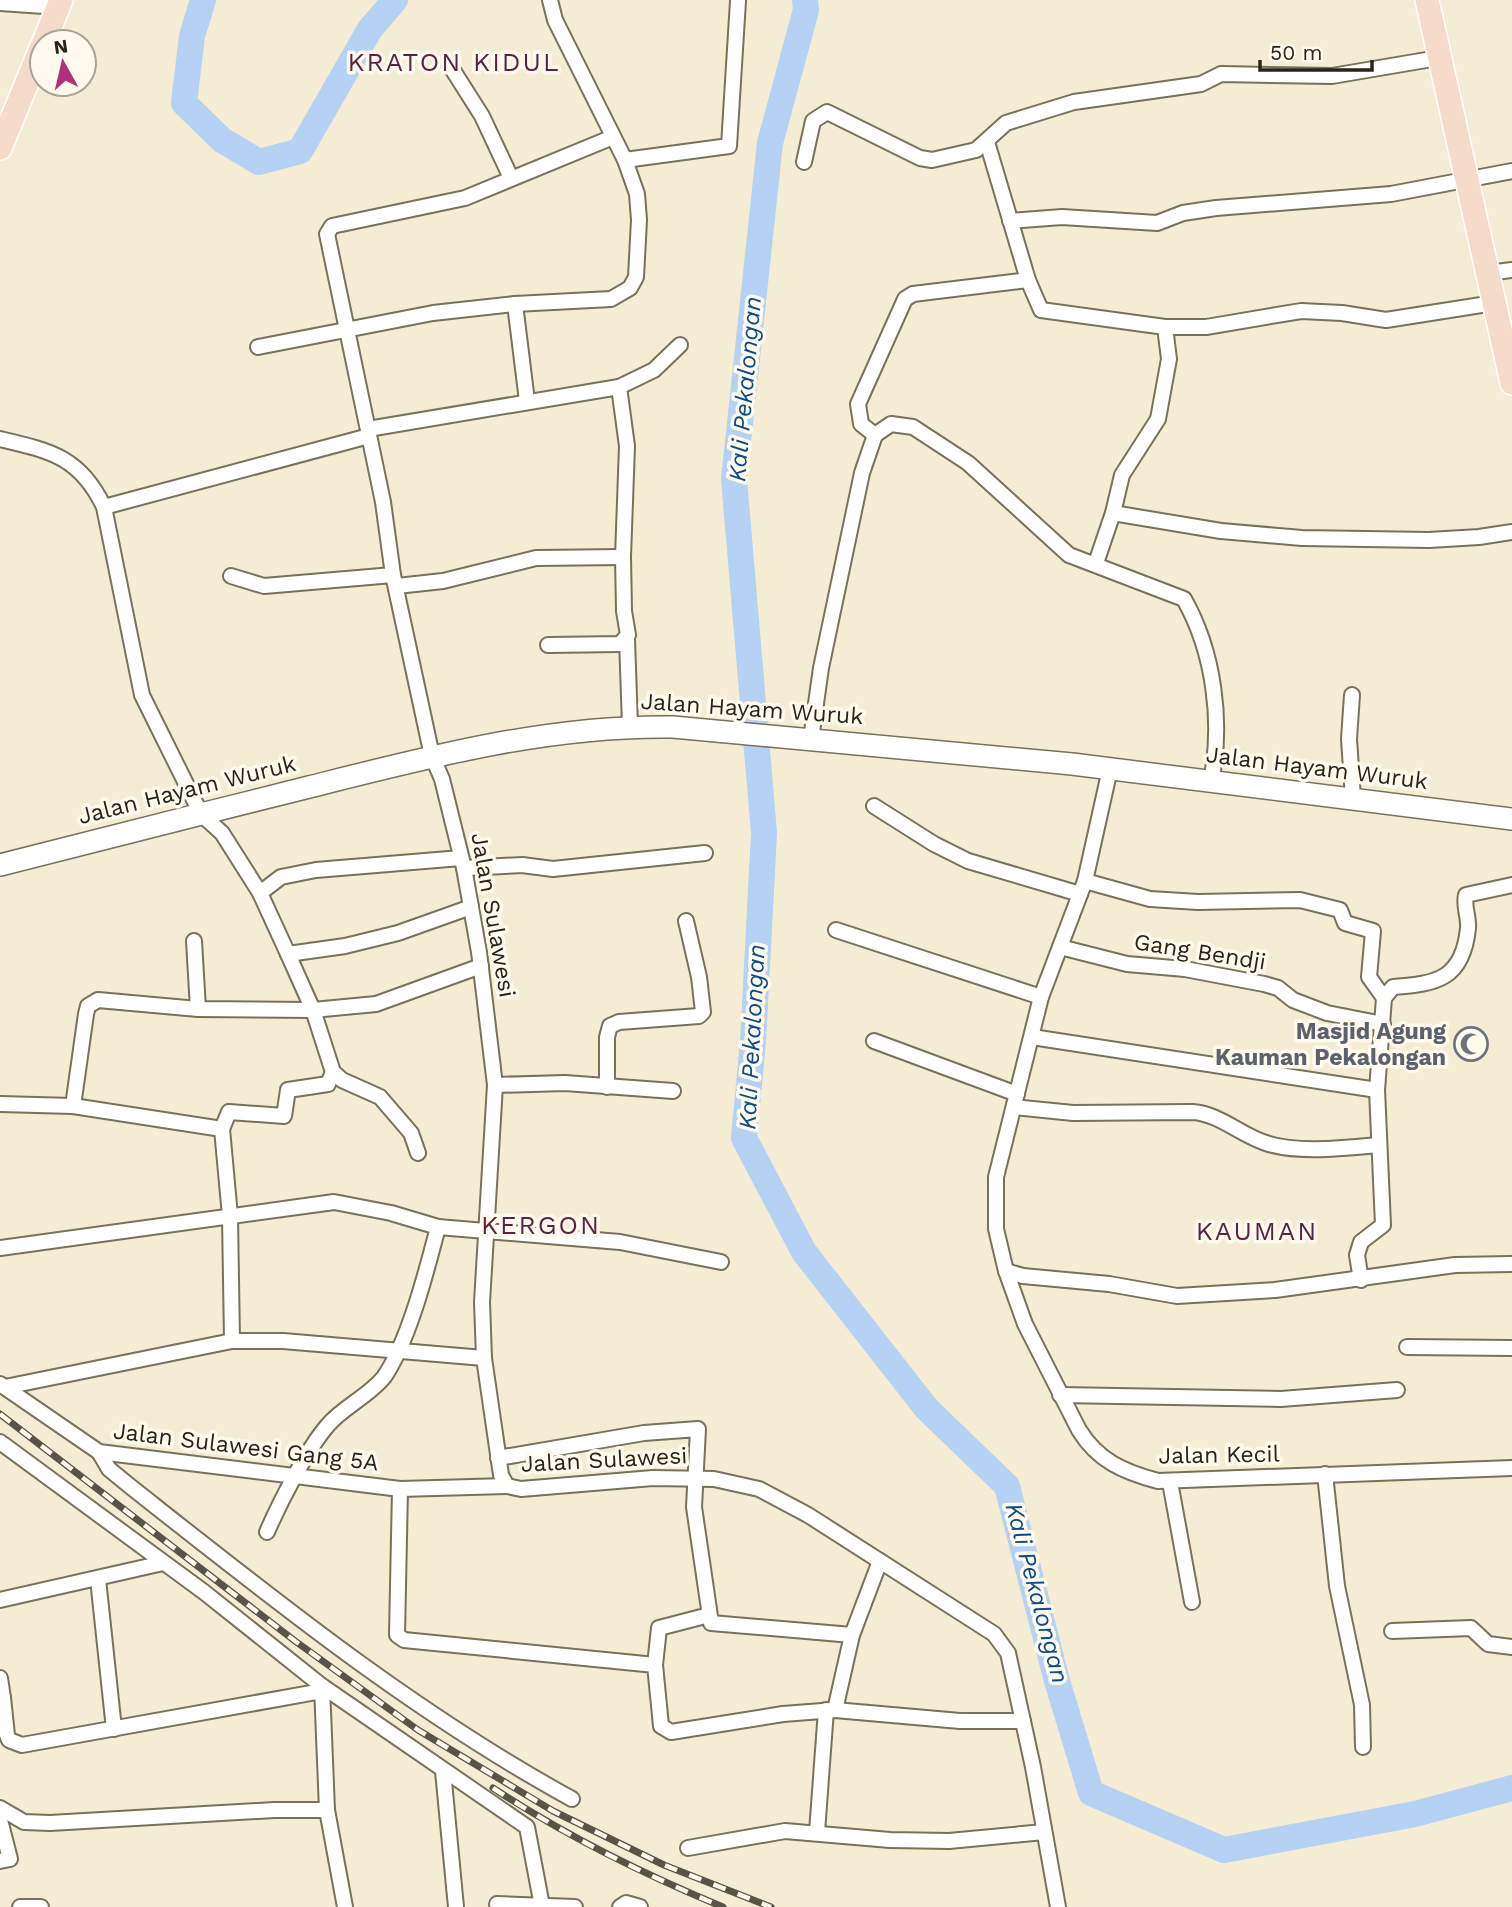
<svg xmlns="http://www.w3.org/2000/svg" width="1512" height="1907" font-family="'Work Sans',sans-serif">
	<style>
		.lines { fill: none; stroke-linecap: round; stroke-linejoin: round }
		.river { stroke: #b5d1f4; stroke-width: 26 }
		.street-casing { stroke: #78725a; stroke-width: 18 }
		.secondary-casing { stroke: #78725a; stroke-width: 24 }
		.primary-casing { stroke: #fff; stroke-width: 26 }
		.street { stroke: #fff; stroke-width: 14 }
		.secondary { stroke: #fff; stroke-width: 21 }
		.primary { stroke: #f7dbc9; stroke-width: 23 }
		.rail-casing { stroke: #585446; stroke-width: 7 }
		.rail { stroke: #fffaeb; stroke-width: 4.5; stroke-dasharray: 13; stroke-linecap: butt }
		.labels { text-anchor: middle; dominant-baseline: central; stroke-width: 7; stroke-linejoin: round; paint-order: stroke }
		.street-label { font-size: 23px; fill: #27241a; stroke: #fffaeb }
		.worship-label { font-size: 23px; font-weight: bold; fill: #5b616d; stroke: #fffaeb; text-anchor: end }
		.water-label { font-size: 24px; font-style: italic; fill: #074c8e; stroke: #fffaeb }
		.quarter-label { font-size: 26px; letter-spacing: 2px; fill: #5d1f42; stroke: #fffaeb }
	</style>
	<rect width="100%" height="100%" fill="#f4edd3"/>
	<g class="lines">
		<!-- river -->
		<g class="river">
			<path d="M 203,0 L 192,36 L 184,103 L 222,140 L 259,162 L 300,151 L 370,29 L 395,0"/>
			<path d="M 805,0 L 806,10 L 770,143 L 734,479 L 764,833 L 753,1042 L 744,1138 L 804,1252 L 927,1409 L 1007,1486 L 1057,1681 L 1091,1793 L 1224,1850 L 1415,1814 L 1512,1788"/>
		</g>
		<!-- street casing -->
		<g class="street-casing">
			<g id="street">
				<path d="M 0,3 L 58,7"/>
				<path d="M 449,64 L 482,116 L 511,178"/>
				<path d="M 613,137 L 465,198 L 332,226 L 327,234 L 383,502 L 393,575 L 432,756 L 442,779 L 464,868 L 479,952 L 495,1085 L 482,1302 L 484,1358 L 501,1475 L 507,1486 L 521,1489 L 653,1478 L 714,1479 L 759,1489 L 808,1515 L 994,1634 L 1008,1653 L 1033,1767 L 1058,1907"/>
				<path d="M 987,142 L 1028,280 L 1041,310 L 1165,327 L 1169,359 L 1158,419 L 1122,475 L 1113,513 L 1096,563"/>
				<path d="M 625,160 L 729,146 L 738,1"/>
				<path d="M 804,162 L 813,121 L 827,112 L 920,158 L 932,160 L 976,150 L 1006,123 L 1074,102 L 1201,84 L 1221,74 L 1332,76 L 1438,58"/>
				<path d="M 1010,221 L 1062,217 L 1157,223 L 1183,213 L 1216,208 L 1391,194 L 1512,171"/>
				<path d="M 1488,273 L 1512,270"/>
				<path d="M 515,304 L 527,401"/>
				<path d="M 1165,327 L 1206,327 L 1301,311 L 1342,313 L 1386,320 L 1494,303"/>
				<path d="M 258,347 L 433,313 L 515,304 L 611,299 L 630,288 L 636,277 L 639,220 L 637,194 L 625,160 L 555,20 L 550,0"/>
				<path d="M 619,387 L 654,370 L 680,345"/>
				<path d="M 368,429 L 619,387 L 627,446 L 623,557 L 624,611 L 628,635 L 620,644 L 548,645"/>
				<path d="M 875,435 L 861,424 L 858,404 L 905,299 L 913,294 L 1028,280"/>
				<path d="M 0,439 C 51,451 80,457 104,507 L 142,695 L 201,814 L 222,833 L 260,893 L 288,954 L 345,946 L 398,933 L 471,907"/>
				<path d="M 104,507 L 369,436"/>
				<path d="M 1113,513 L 1221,531 L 1302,538 L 1429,540 L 1479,537 L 1512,532"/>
				<path d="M 231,576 L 264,586 L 393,575"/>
				<path d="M 397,586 L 443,581 L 536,558 L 623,557"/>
				<path d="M 627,639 L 630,726"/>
				<path d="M 1352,695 L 1349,739 L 1353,798"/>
				<path d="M 811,739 L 821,668 L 862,473 L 875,435 L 891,424 L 913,427 L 968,463 L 1069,555 L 1184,599 C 1214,652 1223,722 1211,781"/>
				<path d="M 1110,769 L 1085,881 L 1041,997 L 996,1177 L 996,1229 L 1006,1271 L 1025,1324 L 1079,1430 C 1098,1461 1124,1472 1158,1481 L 1512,1468"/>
				<path d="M 874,806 L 934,844 L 968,861 L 1080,894"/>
				<path d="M 464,868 L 522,865 L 553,869 L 705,853"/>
				<path d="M 1085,881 L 1150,899 L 1198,902 L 1300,900 L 1340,910 L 1345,923 L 1373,931 L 1369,977 L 1384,998"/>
				<path d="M 260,893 L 281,877 L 316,870 L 461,858"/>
				<path d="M 836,930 L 1041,997"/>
				<path d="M 194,941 L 198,1009"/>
				<path d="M 1060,947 L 1127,964 L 1185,969 L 1264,984 L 1278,988 L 1293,1000 L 1327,1013 L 1383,1024"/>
				<path d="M 288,954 L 313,1010 L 333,1072 L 342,1080 L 380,1097 L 411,1133 L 418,1153"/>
				<path d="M 1032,1037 L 1377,1090"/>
				<path d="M 874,1041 L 1017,1094"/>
				<path d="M 495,1085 L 565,1083 L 673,1091"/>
				<path d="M 607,1087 L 607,1037 L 610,1026 L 619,1022 L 699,1016 L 703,1012 L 699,977 L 686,921"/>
				<path d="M 0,1104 L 73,1106 L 222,1129 L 229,1112 L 284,1116 L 288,1090 L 328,1084 L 333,1072"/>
				<path d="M 73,1106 L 86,1014 L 88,1006 L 98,1000 L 198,1009 L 313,1010 L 376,1004 L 481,966"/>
				<path d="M 1014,1107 L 1073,1113 L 1193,1112 C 1219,1114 1238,1133 1263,1142 C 1294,1154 1345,1148 1378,1145"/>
				<path d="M 222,1129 L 230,1216 L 232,1341"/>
				<path d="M 0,1248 L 334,1202 L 391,1213 L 438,1227 L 620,1242 L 721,1262"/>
				<path d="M 1006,1271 L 1023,1276 L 1109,1284 L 1177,1296 L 1275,1290 L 1455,1265 L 1512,1264"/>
				<path d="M 1361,1280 L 1357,1255 L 1361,1242 L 1383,1225 L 1377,1090 L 1384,998 L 1393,987 C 1437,984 1463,979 1468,928 C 1469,917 1463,905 1466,895 L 1512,885"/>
				<path d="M 1407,1347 L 1512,1348"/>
				<path d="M 0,1384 L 99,1452 L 400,1489 L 507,1486"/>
				<path d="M 5,1387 L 232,1341 L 283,1341 L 484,1358"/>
				<path d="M 1060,1395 L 1281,1399 L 1397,1390"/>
				<path d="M 0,1442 L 204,1592 L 322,1686 L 527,1827 L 542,1906"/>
				<path d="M 99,1452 L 109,1469 L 131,1487 C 273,1599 413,1712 572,1799"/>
				<path d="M 498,1458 L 644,1433 L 698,1429 L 694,1507 L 711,1623 L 852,1635"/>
				<path d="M 1325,1474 L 1337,1586 L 1362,1705 L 1363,1747"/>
				<path d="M 1170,1482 L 1192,1602"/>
				<path d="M 400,1489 L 397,1635 L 404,1640 L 655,1665 L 661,1726 L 671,1732 L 783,1714 L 835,1710 L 960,1721 L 1023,1721"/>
				<path d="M 267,1532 C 280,1502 307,1449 328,1425 C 343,1407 369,1396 384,1377 C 409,1341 427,1269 438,1227"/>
				<path d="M 98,1579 L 114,1729"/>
				<path d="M 0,1600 L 163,1563"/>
				<path d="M 1392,1631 L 1471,1628 L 1488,1644 L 1512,1647"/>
				<path d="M 655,1665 L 659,1628 L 709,1615"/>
				<path d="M 0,1678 L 3,1698 L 0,1698"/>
				<path d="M 322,1686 L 327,1810 L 345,1907"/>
				<path d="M 3,1698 L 7,1735 L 9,1740 L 22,1745 L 322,1691"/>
				<path d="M 835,1710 L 852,1635 L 880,1561"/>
				<path d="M 443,1771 L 456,1907"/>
				<path d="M 0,1808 L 24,1822 L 50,1823 L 274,1810 L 327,1810"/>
				<path d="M 0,1820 L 10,1859 L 0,1861"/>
				<path d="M 817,1832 L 826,1710"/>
				<path d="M 688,1848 L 785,1831 L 890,1840 L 949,1841 L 1044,1832"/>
				<path d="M 497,1904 L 575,1907"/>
				<path d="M 20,1907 L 41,1907"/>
				<path d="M 620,1907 L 626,1903 L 640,1907"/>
			</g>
		</g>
		<!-- secondary casing -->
		<g class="secondary-casing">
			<path id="secondary" d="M 0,865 C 103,838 206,813 309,787 C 428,757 549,725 673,727 L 1072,764 L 1512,819"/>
		</g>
		<!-- primary casing -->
		<g class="primary-casing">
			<g id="primary">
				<path d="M 1427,0 L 1512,383"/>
				<path d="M 44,42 L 61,0"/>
				<path d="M 0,148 L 42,46"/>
			</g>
		</g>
		<!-- street -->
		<use href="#street" class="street"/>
		<!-- secondary -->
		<use href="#secondary" class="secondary"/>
		<!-- primary -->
		<use href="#primary" class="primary"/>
		<!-- rail casing -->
		<g class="rail-casing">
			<g id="rail">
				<path d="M 0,1414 L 295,1641 L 418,1730 L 553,1811 L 664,1865 L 771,1907"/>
				<path d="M 493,1788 C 566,1836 643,1874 723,1907"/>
			</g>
		</g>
		<!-- rail -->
		<use href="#rail" class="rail"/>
	</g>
	<!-- icons -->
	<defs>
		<g id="mosque-ring" transform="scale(1.75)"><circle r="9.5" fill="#fffaeb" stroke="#6b7280" stroke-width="1.5"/><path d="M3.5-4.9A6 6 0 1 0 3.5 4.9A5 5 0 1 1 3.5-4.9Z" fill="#6b7280"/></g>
	</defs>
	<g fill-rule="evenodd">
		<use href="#mosque-ring" x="1471" y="1044"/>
	</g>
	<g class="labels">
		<!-- street labels -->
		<g class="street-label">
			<text transform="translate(752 709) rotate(4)">Jalan Hayam Wuruk</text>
			<text transform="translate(1317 768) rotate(7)">Jalan Hayam Wuruk</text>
			<text transform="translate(187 790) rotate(-14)">Jalan Hayam Wuruk</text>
			<text transform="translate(493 915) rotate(80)">Jalan Sulawesi</text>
			<text transform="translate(1200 952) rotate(9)">Gang Bendji</text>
			<text transform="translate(246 1447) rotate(7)">Jalan Sulawesi Gang 5A</text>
			<text transform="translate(1219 1455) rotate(-1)">Jalan Kecil</text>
			<text transform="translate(604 1460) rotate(-3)">Jalan Sulawesi</text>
		</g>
		<!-- worship labels -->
		<g class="worship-label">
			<text x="1446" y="1031">Masjid Agung<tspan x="1446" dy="26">Kauman Pekalongan</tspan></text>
		</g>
		<!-- water labels -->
		<g class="water-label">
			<text transform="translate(745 389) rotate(-85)">Kali Pekalongan</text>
			<text transform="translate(752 1037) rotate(-87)">Kali Pekalongan</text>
			<text transform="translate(1037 1593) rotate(75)">Kali Pekalongan</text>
		</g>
		<!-- quarter labels -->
		<g class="quarter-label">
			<text x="454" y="62">KRATON KIDUL</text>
			<text x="541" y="1225">KERGON</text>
			<text x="1257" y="1231">KAUMAN</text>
		</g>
	</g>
	<!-- north arrow -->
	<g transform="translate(63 63) rotate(352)"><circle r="33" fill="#fffaeb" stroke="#a9a497" stroke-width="2"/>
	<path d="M0-5L12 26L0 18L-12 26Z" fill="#b1317d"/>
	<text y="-10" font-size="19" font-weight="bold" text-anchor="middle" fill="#27241a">N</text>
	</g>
	<!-- scale -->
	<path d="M1260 60v10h112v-10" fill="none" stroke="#27241a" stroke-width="3.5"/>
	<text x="1270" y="60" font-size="21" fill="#27241a" stroke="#fffaeb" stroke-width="5" paint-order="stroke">50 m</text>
</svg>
